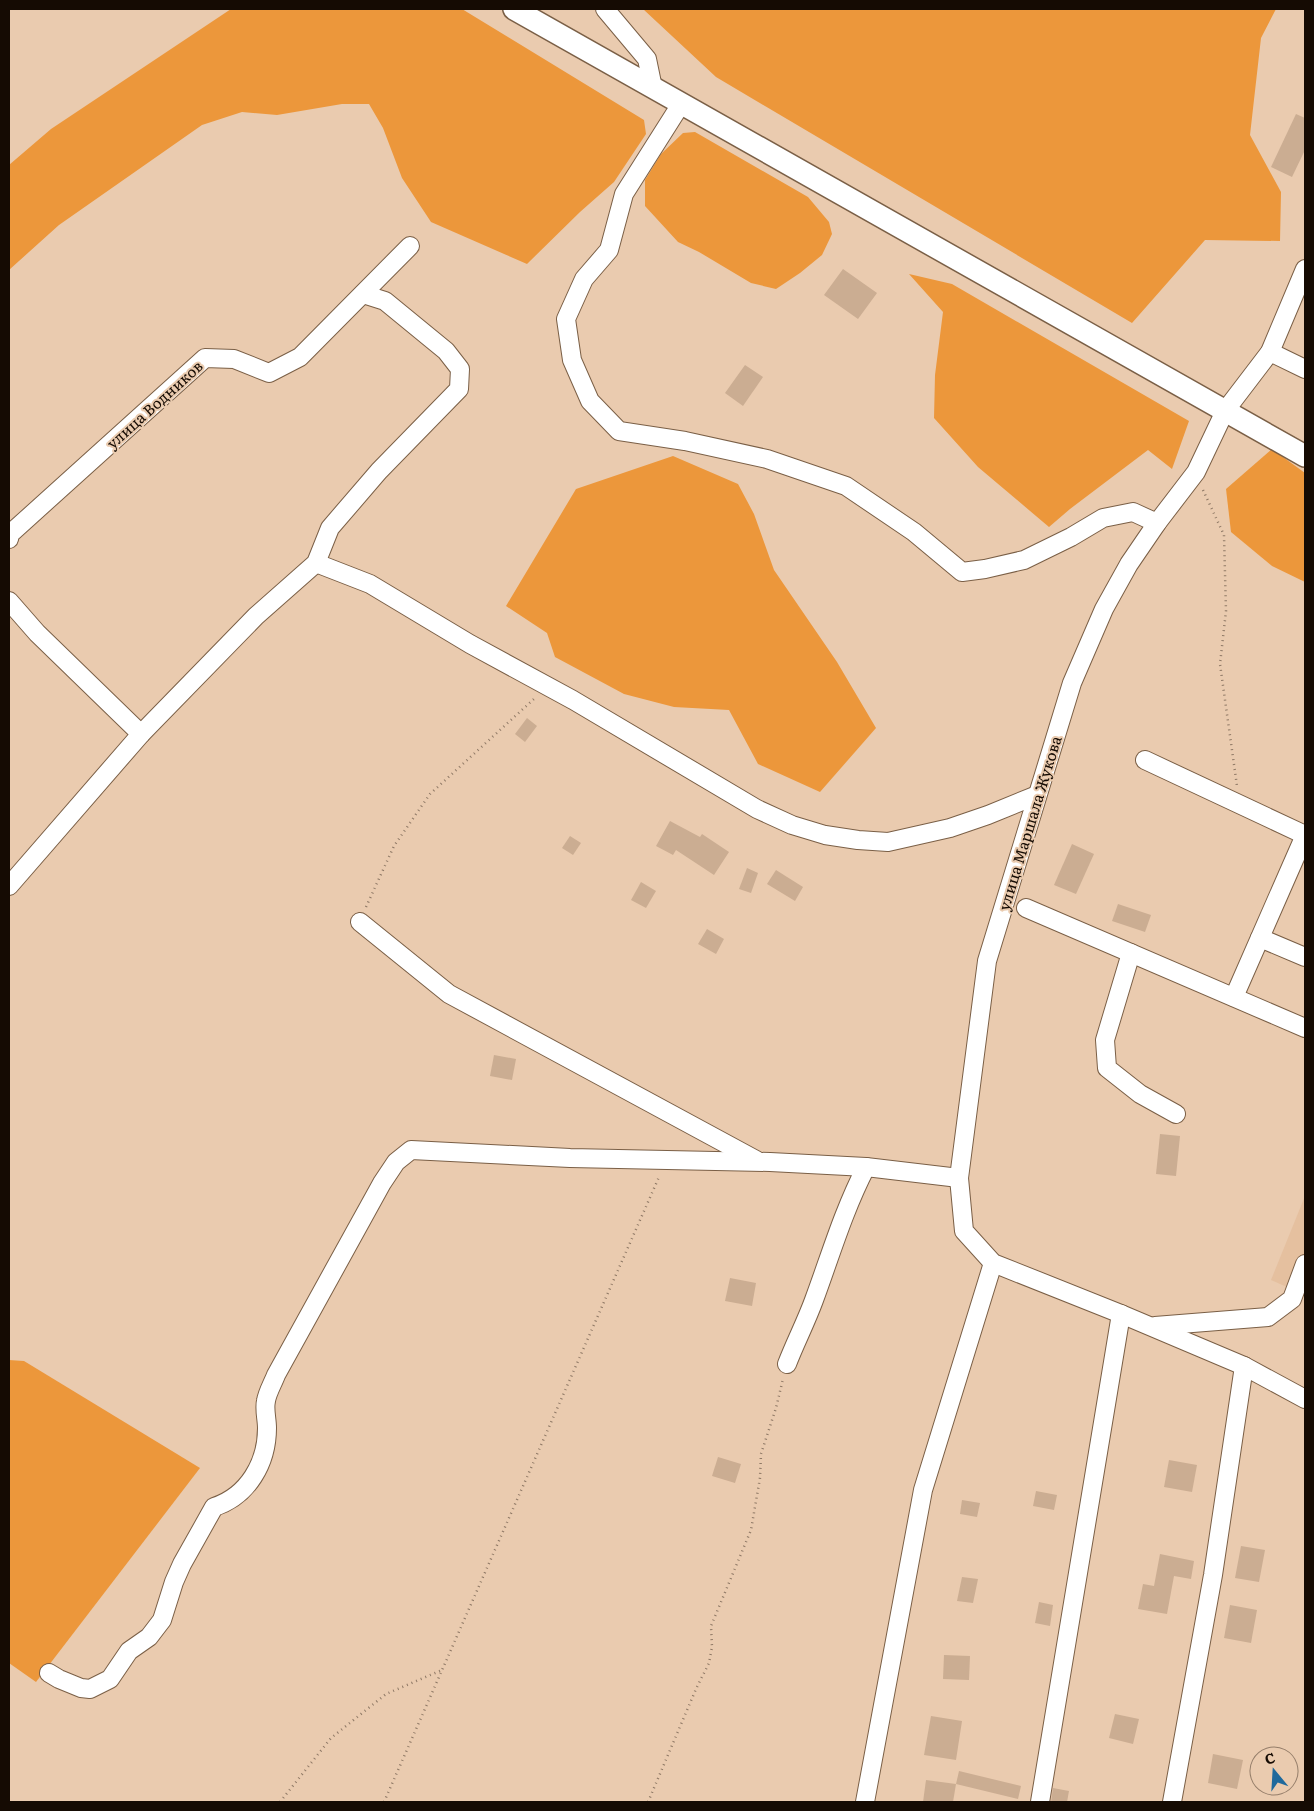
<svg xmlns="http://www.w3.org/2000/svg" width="1314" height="1811" font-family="Literata,serif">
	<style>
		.built { fill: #e5c09f }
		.green { fill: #ec973b }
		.building { fill: #cbad92 }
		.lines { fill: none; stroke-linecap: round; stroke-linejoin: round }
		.minor-casing { stroke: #7a5f46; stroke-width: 20 }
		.major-casing { stroke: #7a5f46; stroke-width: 24 }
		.path { stroke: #8f7966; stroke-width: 2.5; stroke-dasharray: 1 4; stroke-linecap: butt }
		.minor { stroke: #fff; stroke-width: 18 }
		.major { stroke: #fff; stroke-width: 21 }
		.labels { text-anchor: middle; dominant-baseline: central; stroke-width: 4; stroke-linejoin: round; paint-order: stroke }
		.street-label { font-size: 15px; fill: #150b03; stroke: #eacbaf }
	</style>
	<rect width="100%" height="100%" fill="#eacbaf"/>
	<!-- built -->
	<path class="built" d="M 1305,1196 L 1305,1295 L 1271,1280 Z"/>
	<!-- green -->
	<g class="green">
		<path d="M 231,9 L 462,9 L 644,120 L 646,134 L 614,182 L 580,212 L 527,264 L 431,222 L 402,178 L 383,128 L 369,104 L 342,104 L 277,115 L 242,112 L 202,125 L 59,225 L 9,270 L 9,165 L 51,129 Z"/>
		<path d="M 643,9 L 1276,9 L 1261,38 L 1250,135 L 1281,192 L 1280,241 L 1205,240 L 1132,323 L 716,77 Z"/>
		<path d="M 695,132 L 808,197 L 829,222 L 832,234 L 822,255 L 800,273 L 776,289 L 751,283 L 699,252 L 678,242 L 645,206 L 645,180 L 661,154 L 683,133 Z"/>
		<path d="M 909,274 L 952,284 L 1189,421 L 1172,469 L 1148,450 L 1070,509 L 1049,527 L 978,467 L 934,418 L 935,375 L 943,312 Z"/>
		<path d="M 1272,449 L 1305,473 L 1305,582 L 1272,566 L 1231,532 L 1226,489 Z"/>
		<path d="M 673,456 L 738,484 L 754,514 L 774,570 L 837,662 L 876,728 L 820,792 L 758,764 L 729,710 L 674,707 L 624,694 L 555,657 L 547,633 L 506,606 L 576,489 Z"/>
		<path d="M 9,1360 L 24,1361 L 200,1468 L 36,1682 L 9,1663 Z"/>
	</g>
	<!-- building -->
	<g class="building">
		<path d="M 1296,114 L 1305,118 L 1305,150 L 1292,177 L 1271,167 Z"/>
		<path d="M 843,269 L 877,293 L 858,319 L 824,295 Z"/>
		<path d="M 745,365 L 763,377 L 743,406 L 725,393 Z"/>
		<path d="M 527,718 L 537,726 L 525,742 L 515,734 Z"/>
		<path d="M 670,821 L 700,837 L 702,834 L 729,852 L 714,875 L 676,850 L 673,855 L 656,846 Z"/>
		<path d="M 570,836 L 581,843 L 573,855 L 562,848 Z"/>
		<path d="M 1072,844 L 1094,854 L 1076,894 L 1054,885 Z"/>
		<path d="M 747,868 L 758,873 L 751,893 L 739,889 Z"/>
		<path d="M 776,870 L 803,887 L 795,901 L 767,884 Z"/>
		<path d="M 641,882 L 656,891 L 646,908 L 631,900 Z"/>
		<path d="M 1118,904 L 1151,915 L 1145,932 L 1112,921 Z"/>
		<path d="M 707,929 L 724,939 L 716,954 L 698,944 Z"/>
		<path d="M 494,1055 L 516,1059 L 512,1080 L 490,1076 Z"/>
		<path d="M 1160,1134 L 1180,1136 L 1176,1176 L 1156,1174 Z"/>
		<path d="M 730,1278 L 756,1283 L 752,1306 L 725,1301 Z"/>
		<path d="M 718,1457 L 741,1464 L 735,1483 L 712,1476 Z"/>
		<path d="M 1169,1460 L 1197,1465 L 1192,1492 L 1164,1487 Z"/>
		<path d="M 1036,1491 L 1057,1495 L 1054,1510 L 1033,1506 Z"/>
		<path d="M 962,1500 L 980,1503 L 977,1517 L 960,1514 Z"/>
		<path d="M 1241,1546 L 1265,1550 L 1259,1582 L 1235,1578 Z"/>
		<path d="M 1160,1554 L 1194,1561 L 1191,1579 L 1174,1576 L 1167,1614 L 1138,1609 L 1143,1584 L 1154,1586 Z"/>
		<path d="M 962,1577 L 978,1579 L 973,1603 L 957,1601 Z"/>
		<path d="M 1039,1602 L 1053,1605 L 1050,1626 L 1035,1623 Z"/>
		<path d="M 1230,1605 L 1257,1610 L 1251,1643 L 1224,1638 Z"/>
		<path d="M 944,1655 L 970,1656 L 969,1680 L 943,1679 Z"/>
		<path d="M 1115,1714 L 1139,1719 L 1133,1744 L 1109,1738 Z"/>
		<path d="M 931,1716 L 962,1721 L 956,1760 L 924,1755 Z"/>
		<path d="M 1213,1754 L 1243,1760 L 1237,1789 L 1208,1783 Z"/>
		<path d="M 959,1771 L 1021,1786 L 1018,1799 L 956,1784 Z"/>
		<path d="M 926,1780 L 956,1784 L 953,1802 L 923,1802 Z"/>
		<path d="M 1053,1788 L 1069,1791 L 1067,1802 L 1051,1802 Z"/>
	</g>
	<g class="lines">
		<!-- minor casing -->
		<g class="minor-casing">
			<g id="minor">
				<path d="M 605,9 L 647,59 L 653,88"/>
				<path d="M 681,104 L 624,194 L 609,250 L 584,279 L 566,319 L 572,360 L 590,401 L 619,431 L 685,441 L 767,459 L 846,486 L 914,532 L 962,572 L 985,569 L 1024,560 L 1071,537 L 1103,518 L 1133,512 L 1157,523"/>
				<path d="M 1305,269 L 1270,352 L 1225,411 L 1196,472 L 1157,523 L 1129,564 L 1104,609 L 1072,683 L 987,961 L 959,1178 L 964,1231 L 993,1263 L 1121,1314 L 1244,1366 L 1305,1399"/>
				<path d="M 1270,352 L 1305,369"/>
				<path d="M 9,539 L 10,534 L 205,358 L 234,359 L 269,373 L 300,357 L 410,246"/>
				<path d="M 316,563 L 370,584 L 470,644 L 573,700 L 757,809 L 792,825 L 825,835 L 858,840 L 888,842 L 950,828 L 988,815 L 1037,795"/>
				<path d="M 9,601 L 37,633 L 141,734"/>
				<path d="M 1145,760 L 1305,835 L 1234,997"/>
				<path d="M 9,886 L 141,734 L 256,616 L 316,563 L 330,528 L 379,471 L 459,389 L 460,369 L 446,351 L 385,301 L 363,294"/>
				<path d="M 1026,908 L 1305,1028"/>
				<path d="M 360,922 L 449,994 L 756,1160"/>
				<path d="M 1260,938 L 1305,957"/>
				<path d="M 1131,953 L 1105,1040 L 1107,1068 L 1140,1094 L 1176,1114"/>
				<path d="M 1155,1326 L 1268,1317 L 1292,1299 L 1305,1264"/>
				<path d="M 787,1364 C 795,1343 806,1322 814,1300 C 831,1254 843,1212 866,1167"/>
				<path d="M 49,1673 L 59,1679 L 81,1688 L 90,1689 L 110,1679 L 129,1651 L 149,1637 L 162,1620 L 174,1582 L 182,1564 L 214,1507 C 248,1496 267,1463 267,1428 C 267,1419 264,1409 266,1401 C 267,1393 273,1383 276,1375 L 382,1183 L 396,1162 L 411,1150 L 570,1158 L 770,1162 L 866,1167 L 959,1178"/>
				<path d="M 865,1802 L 923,1490 L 993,1263"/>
				<path d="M 1040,1802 L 1121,1314"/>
				<path d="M 1172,1802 L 1213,1575 L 1244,1366"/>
			</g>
		</g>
		<!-- major casing -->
		<g class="major-casing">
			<path id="major" d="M 514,9 L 1305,456"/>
		</g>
		<!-- path -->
		<g class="path">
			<path d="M 1203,490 L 1224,535 L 1226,611 L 1220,664 L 1237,786"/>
			<path d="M 366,907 L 394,846 L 430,794 L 535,698"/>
			<path d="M 280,1802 L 331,1738 L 386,1694 L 442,1670"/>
			<path d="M 384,1802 L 659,1177"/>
			<path d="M 648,1802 L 696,1689 L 709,1663 L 712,1647 L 711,1626 L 751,1530 L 760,1478 L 761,1454 L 776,1408 L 783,1379"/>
		</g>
		<!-- minor -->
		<use href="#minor" class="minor"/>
		<!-- major -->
		<use href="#major" class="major"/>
	</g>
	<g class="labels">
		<!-- street labels -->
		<g class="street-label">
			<text transform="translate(154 404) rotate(-42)">улица Водников</text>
			<text transform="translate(1029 823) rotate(-73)">улица Маршала Жукова</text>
		</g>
	</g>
	<!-- border -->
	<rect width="1314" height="1811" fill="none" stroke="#150b03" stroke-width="20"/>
	<!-- north arrow -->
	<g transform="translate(1274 1771) rotate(342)"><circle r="24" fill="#eacbaf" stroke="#957e6a"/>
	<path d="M0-4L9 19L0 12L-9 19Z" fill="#1f699c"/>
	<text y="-8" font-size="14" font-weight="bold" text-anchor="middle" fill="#150b03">С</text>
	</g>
</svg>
